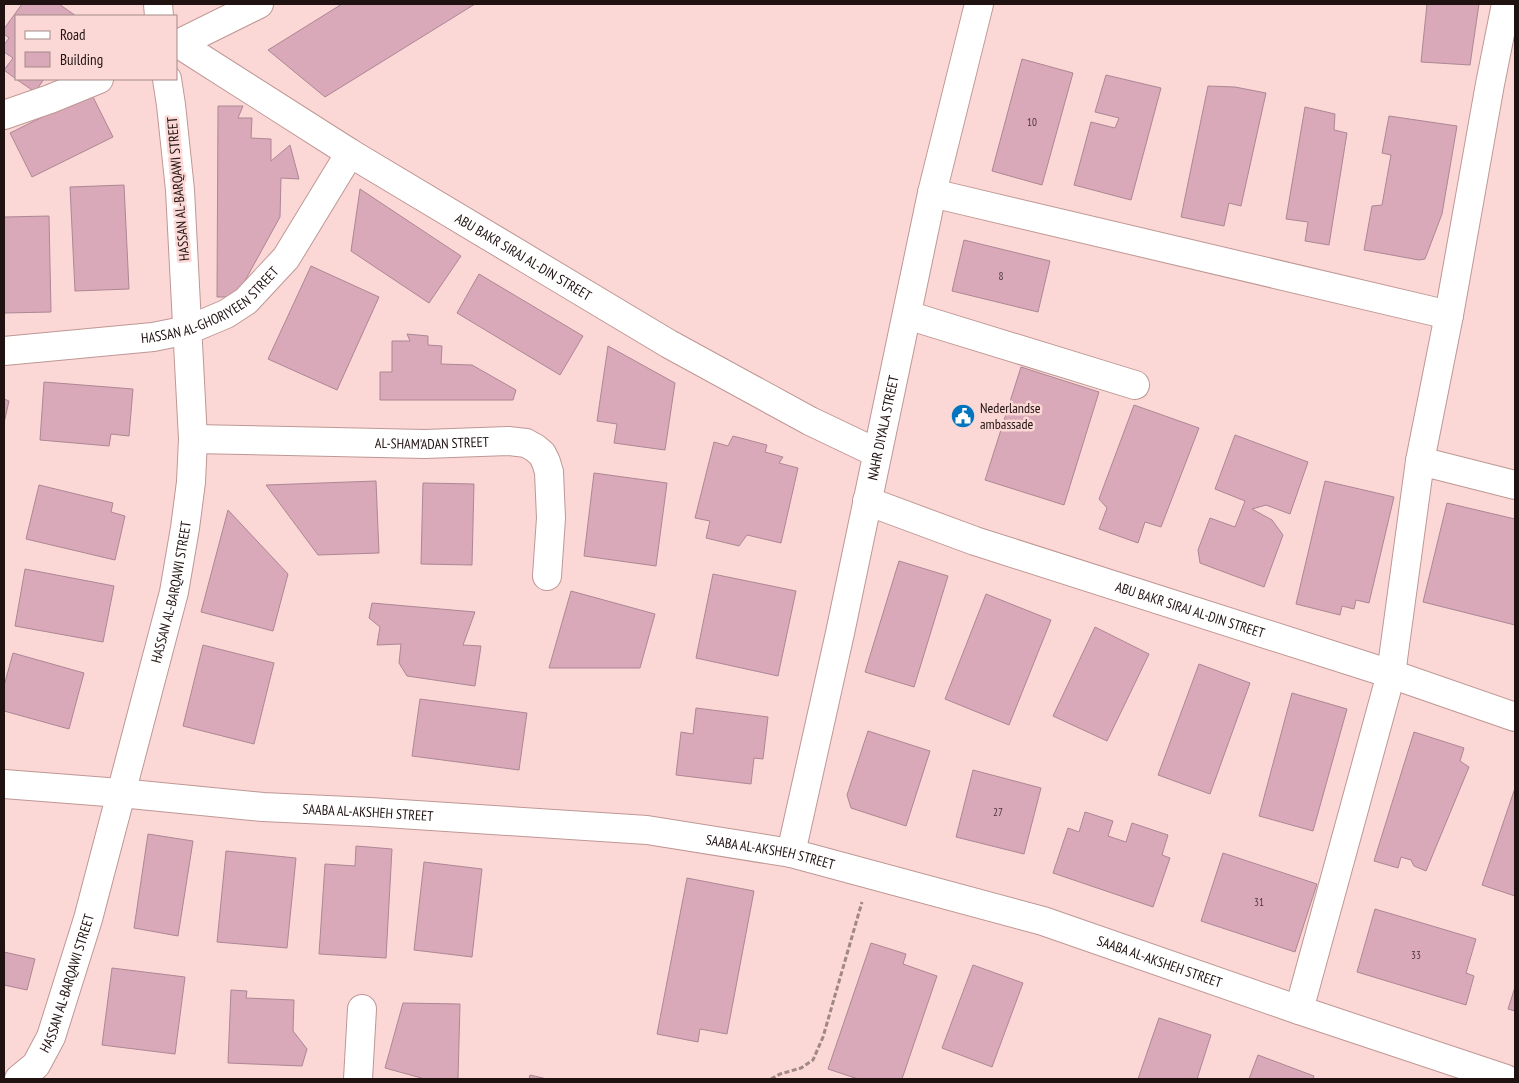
<svg xmlns="http://www.w3.org/2000/svg" width="1519" height="1083" font-family="'PT Sans Narrow',sans-serif">
	<style>
		.building { fill: #d9a8b9; stroke: #ad8794 }
		.lines { fill: none; stroke-linecap: round; stroke-linejoin: round }
		.minor-casing { stroke: #bf9794; stroke-width: 30 }
		.path { stroke: #a18785; stroke-width: 3; stroke-dasharray: 5 2.5; stroke-linecap: butt }
		.minor { stroke: #fff; stroke-width: 28 }
		.labels { text-anchor: middle; dominant-baseline: central; stroke-width: 5; stroke-linejoin: round; paint-order: stroke }
		.number-label { font-size: 11px; fill: #4e383b }
		.street-label { font-size: 14px; fill: #201211; stroke: #fbd8d5 }
		.poi-label { font-size: 14px; fill: #201211; stroke: #fbd8d5; text-anchor: start }
	</style>
	<rect width="100%" height="100%" fill="#fbd8d5"/>
	<!-- building -->
	<g class="building">
		<path d="M 22,4 L 59,4 L 76,16 L 16,16 L 16,79 L 4,70 L 13,58 L 4,52 L 4,45 L 9,38 L 4,34 L 4,29 Z"/>
		<path d="M 342,4 L 475,4 L 325,97 L 268,50 Z"/>
		<path d="M 1427,4 L 1479,4 L 1470,65 L 1421,62 Z"/>
		<path d="M 1022,59 L 1073,73 L 1042,185 L 992,171 Z"/>
		<path d="M 1106,75 L 1161,88 L 1131,200 L 1074,185 L 1091,122 L 1115,128 L 1119,118 L 1095,112 Z"/>
		<path d="M 16,79 L 44,79 L 35,92 Z"/>
		<path d="M 1208,86 L 1235,87 L 1266,93 L 1241,206 L 1229,203 L 1224,226 L 1181,217 Z"/>
		<path d="M 91,93 L 113,137 L 32,177 L 10,133 Z"/>
		<path d="M 218,106 L 243,106 L 238,118 L 252,118 L 251,138 L 271,139 L 271,161 L 290,145 L 299,179 L 281,178 L 280,217 L 236,297 L 217,297 Z"/>
		<path d="M 1305,107 L 1335,114 L 1334,130 L 1347,133 L 1329,245 L 1305,241 L 1308,222 L 1286,219 Z"/>
		<path d="M 1389,116 L 1457,126 L 1442,214 L 1425,259 L 1419,260 L 1364,250 L 1372,206 L 1382,205 L 1391,155 L 1382,153 Z"/>
		<path d="M 124,185 L 129,289 L 75,291 L 70,187 Z"/>
		<path d="M 360,189 L 461,256 L 429,303 L 351,251 Z"/>
		<path d="M 49,216 L 51,312 L 4,313 L 4,217 Z"/>
		<path d="M 964,240 L 1050,261 L 1038,312 L 952,291 Z"/>
		<path d="M 311,266 L 379,297 L 337,390 L 268,359 Z"/>
		<path d="M 479,274 L 583,336 L 560,375 L 457,313 Z"/>
		<path d="M 407,334 L 428,336 L 428,345 L 442,346 L 441,364 L 472,365 L 516,390 L 513,400 L 380,400 L 380,372 L 392,372 L 392,341 L 410,341 Z"/>
		<path d="M 608,346 L 675,383 L 665,450 L 614,443 L 617,424 L 597,421 Z"/>
		<path d="M 1021,367 L 1099,392 L 1064,505 L 985,480 Z"/>
		<path d="M 44,382 L 133,389 L 129,436 L 111,434 L 109,446 L 40,440 Z"/>
		<path d="M 4,399 L 9,401 L 4,423 Z"/>
		<path d="M 1134,405 L 1199,428 L 1161,527 L 1145,522 L 1138,543 L 1099,529 L 1107,508 L 1099,499 Z"/>
		<path d="M 1235,435 L 1308,462 L 1290,514 L 1266,505 L 1252,509 L 1272,520 L 1283,535 L 1264,587 L 1200,563 L 1198,550 L 1210,518 L 1235,527 L 1245,501 L 1215,489 Z"/>
		<path d="M 733,436 L 767,445 L 765,452 L 783,457 L 779,463 L 798,468 L 781,543 L 747,535 L 739,546 L 706,538 L 710,521 L 695,518 L 714,442 L 728,446 Z"/>
		<path d="M 594,473 L 667,483 L 656,566 L 584,556 Z"/>
		<path d="M 376,481 L 379,553 L 318,555 L 266,485 Z"/>
		<path d="M 1325,481 L 1394,497 L 1369,603 L 1356,600 L 1354,609 L 1342,606 L 1340,615 L 1296,604 Z"/>
		<path d="M 423,483 L 474,484 L 472,565 L 421,564 Z"/>
		<path d="M 39,485 L 113,503 L 111,512 L 125,516 L 115,560 L 26,539 Z"/>
		<path d="M 1447,503 L 1515,519 L 1515,625 L 1423,602 Z"/>
		<path d="M 228,510 L 288,574 L 273,631 L 201,612 Z"/>
		<path d="M 899,561 L 948,576 L 914,687 L 865,672 Z"/>
		<path d="M 25,569 L 114,586 L 103,642 L 15,626 Z"/>
		<path d="M 713,574 L 796,591 L 778,676 L 696,658 Z"/>
		<path d="M 571,591 L 655,614 L 640,668 L 549,668 Z"/>
		<path d="M 986,594 L 1051,620 L 1009,725 L 945,699 Z"/>
		<path d="M 372,603 L 475,612 L 463,645 L 481,646 L 475,686 L 407,676 L 399,663 L 401,644 L 377,645 L 380,627 L 369,618 Z"/>
		<path d="M 1095,627 L 1149,654 L 1107,741 L 1053,716 Z"/>
		<path d="M 203,645 L 274,663 L 254,744 L 183,726 Z"/>
		<path d="M 13,653 L 84,673 L 69,729 L 4,711 L 4,686 Z"/>
		<path d="M 1199,664 L 1250,683 L 1210,794 L 1158,775 Z"/>
		<path d="M 1292,693 L 1347,709 L 1313,831 L 1259,816 Z"/>
		<path d="M 420,699 L 527,713 L 519,770 L 412,756 Z"/>
		<path d="M 696,708 L 768,717 L 763,759 L 754,758 L 751,784 L 676,775 L 681,732 L 693,734 Z"/>
		<path d="M 868,731 L 930,751 L 906,826 L 851,808 L 847,795 Z"/>
		<path d="M 1414,732 L 1464,748 L 1460,761 L 1469,767 L 1426,871 L 1414,866 L 1411,860 L 1401,857 L 1398,868 L 1374,861 Z"/>
		<path d="M 973,770 L 1041,788 L 1024,854 L 956,837 Z"/>
		<path d="M 1515,788 L 1515,896 L 1482,885 Z"/>
		<path d="M 1085,812 L 1113,821 L 1108,836 L 1126,842 L 1132,823 L 1168,835 L 1162,855 L 1170,858 L 1153,907 L 1053,873 L 1068,828 L 1079,832 Z"/>
		<path d="M 148,834 L 193,841 L 178,936 L 134,928 Z"/>
		<path d="M 356,846 L 392,849 L 386,958 L 319,954 L 325,864 L 355,866 Z"/>
		<path d="M 226,851 L 296,858 L 287,948 L 217,942 Z"/>
		<path d="M 1223,853 L 1317,884 L 1295,952 L 1201,921 Z"/>
		<path d="M 424,862 L 482,869 L 472,957 L 414,950 Z"/>
		<path d="M 687,878 L 754,891 L 727,1034 L 700,1029 L 698,1042 L 657,1034 Z"/>
		<path d="M 1375,909 L 1476,939 L 1466,973 L 1474,976 L 1466,1005 L 1357,972 Z"/>
		<path d="M 871,943 L 906,954 L 903,964 L 937,976 L 902,1079 L 858,1079 L 828,1069 Z"/>
		<path d="M 4,952 L 35,959 L 27,990 L 4,985 Z"/>
		<path d="M 973,965 L 1023,983 L 992,1067 L 942,1048 Z"/>
		<path d="M 112,968 L 185,977 L 175,1054 L 102,1045 Z"/>
		<path d="M 1515,987 L 1515,1011 L 1508,1009 Z"/>
		<path d="M 231,990 L 247,991 L 246,998 L 294,1000 L 293,1031 L 307,1049 L 302,1066 L 228,1063 Z"/>
		<path d="M 403,1003 L 460,1004 L 458,1079 L 425,1079 L 385,1068 Z"/>
		<path d="M 1159,1018 L 1211,1035 L 1197,1079 L 1138,1079 Z"/>
		<path d="M 1258,1055 L 1314,1076 L 1313,1079 L 1249,1079 Z"/>
		<path d="M 530,1075 L 547,1079 L 529,1079 Z"/>
	</g>
	<g class="lines">
		<!-- minor casing -->
		<g class="minor-casing">
			<g id="minor">
				<path d="M 158,4 L 159,16"/>
				<path id="s1" d="M 179,44 L 350,153 L 669,344 L 810,421 L 877,453"/>
				<path d="M 176,45 L 259,4"/>
				<path d="M 4,115 L 50,99 L 99,79"/>
				<path d="M 932,193 L 1449,315"/>
				<path d="M 907,315 L 1135,385"/>
				<path id="s2" d="M 4,351 L 153,337 L 188,330 L 226,314 L 246,301 L 286,258 L 350,153"/>
				<path id="s3" d="M 193,439 L 425,444 L 508,441 L 526,443 L 535,448 L 542,454 L 546,462 L 549,472 L 551,518 L 547,576"/>
				<path d="M 1420,461 L 1515,485"/>
				<path id="s4" d="M 867,501 L 975,541 L 1391,674 L 1515,717"/>
				<path id="s5" d="M 4,784 L 120,793 L 263,807 L 370,812 L 647,830 L 791,853 L 1043,921 L 1299,1010 L 1506,1079"/>
				<path id="s6" d="M 791,853 L 840,633 L 932,193 L 979,4"/>
				<path d="M 1299,1010 L 1391,674 L 1420,461 L 1449,315 L 1490,84 L 1506,4"/>
				<path id="s7" d="M 19,1079 L 36,1065 L 51,1037 L 88,919 L 174,592 L 185,528 L 191,482 L 193,439 L 180,190 L 171,105 L 167,79"/>
				<path d="M 358,1079 L 362,1009"/>
			</g>
		</g>
		<!-- path -->
		<path class="path" d="M 771,1079 L 780,1074 L 801,1068 L 813,1060 L 823,1037 L 862,902"/>
		<!-- minor -->
		<use href="#minor" class="minor"/>
	</g>
	<!-- icons -->
	<defs>
		<g id="civic-disc" transform="scale(1.25)"><circle r="9.5" fill="#0074be" stroke="#fbd8d5"/><path d="M-.6-6.5H3V-4.5H.6V-3L4-1V1h2V6H-6V1h2V-1L-.6-3ZM-1.2 2.5V6h2.4V2.5Z" fill="#fff"/></g>
	</defs>
	<g fill-rule="evenodd">
		<use href="#civic-disc" x="963" y="416"/>
	</g>
	<g class="labels">
		<!-- number labels -->
		<g class="number-label">
			<text x="1032" y="122">10</text>
			<text x="1001" y="276">8</text>
			<text x="998" y="812">27</text>
			<text x="1259" y="902">31</text>
			<text x="1416" y="955">33</text>
		</g>
		<!-- street labels -->
		<g class="street-label">
			<text transform="translate(178 189) rotate(-95)">HASSAN AL-BARQAWI STREET</text>
			<text stroke="none"><textPath href="#s1" startOffset="405">ABU BAKR SIRAJ AL-DIN STREET</textPath></text>
			<text stroke="none"><textPath href="#s2" startOffset="216">HASSAN AL-GHORIYEEN STREET</textPath></text>
			<text stroke="none"><textPath href="#s6" startOffset="435">NAHR DIYALA STREET</textPath></text>
			<text stroke="none"><textPath href="#s3" startOffset="239">AL-SHAM'ADAN STREET</textPath></text>
			<text stroke="none"><textPath href="#s7" startOffset="515">HASSAN AL-BARQAWI STREET</textPath></text>
			<text stroke="none"><textPath href="#s4" startOffset="341">ABU BAKR SIRAJ AL-DIN STREET</textPath></text>
			<text stroke="none"><textPath href="#s5" startOffset="365">SAABA AL-AKSHEH STREET</textPath></text>
			<text stroke="none"><textPath href="#s5" startOffset="770">SAABA AL-AKSHEH STREET</textPath></text>
			<text stroke="none"><textPath href="#s5" startOffset="1175">SAABA AL-AKSHEH STREET</textPath></text>
			<text stroke="none"><textPath href="#s7" startOffset="110">HASSAN AL-BARQAWI STREET</textPath></text>
		</g>
		<!-- poi labels -->
		<g class="poi-label">
			<text x="980" y="408">Nederlandse<tspan x="980" dy="16">ambassade</tspan></text>
		</g>
	</g>
	<!-- border -->
	<rect width="1519" height="1083" fill="none" stroke="#201211" stroke-width="10"/>
	<!-- legend -->
	<rect x="15" y="15" width="162" height="65" fill="#fbd8d5" stroke="#a38987"/>
	<rect x="25" y="31" width="25" height="8" fill="#ffffff" stroke="#a38987"/>
	<text x="60" y="40" font-size="15" fill="#201211">Road</text>
	<rect x="25" y="52" width="25" height="15" fill="#d9a8b9" stroke="#a38987"/>
	<text x="60" y="65" font-size="15" fill="#201211">Building</text>
</svg>
